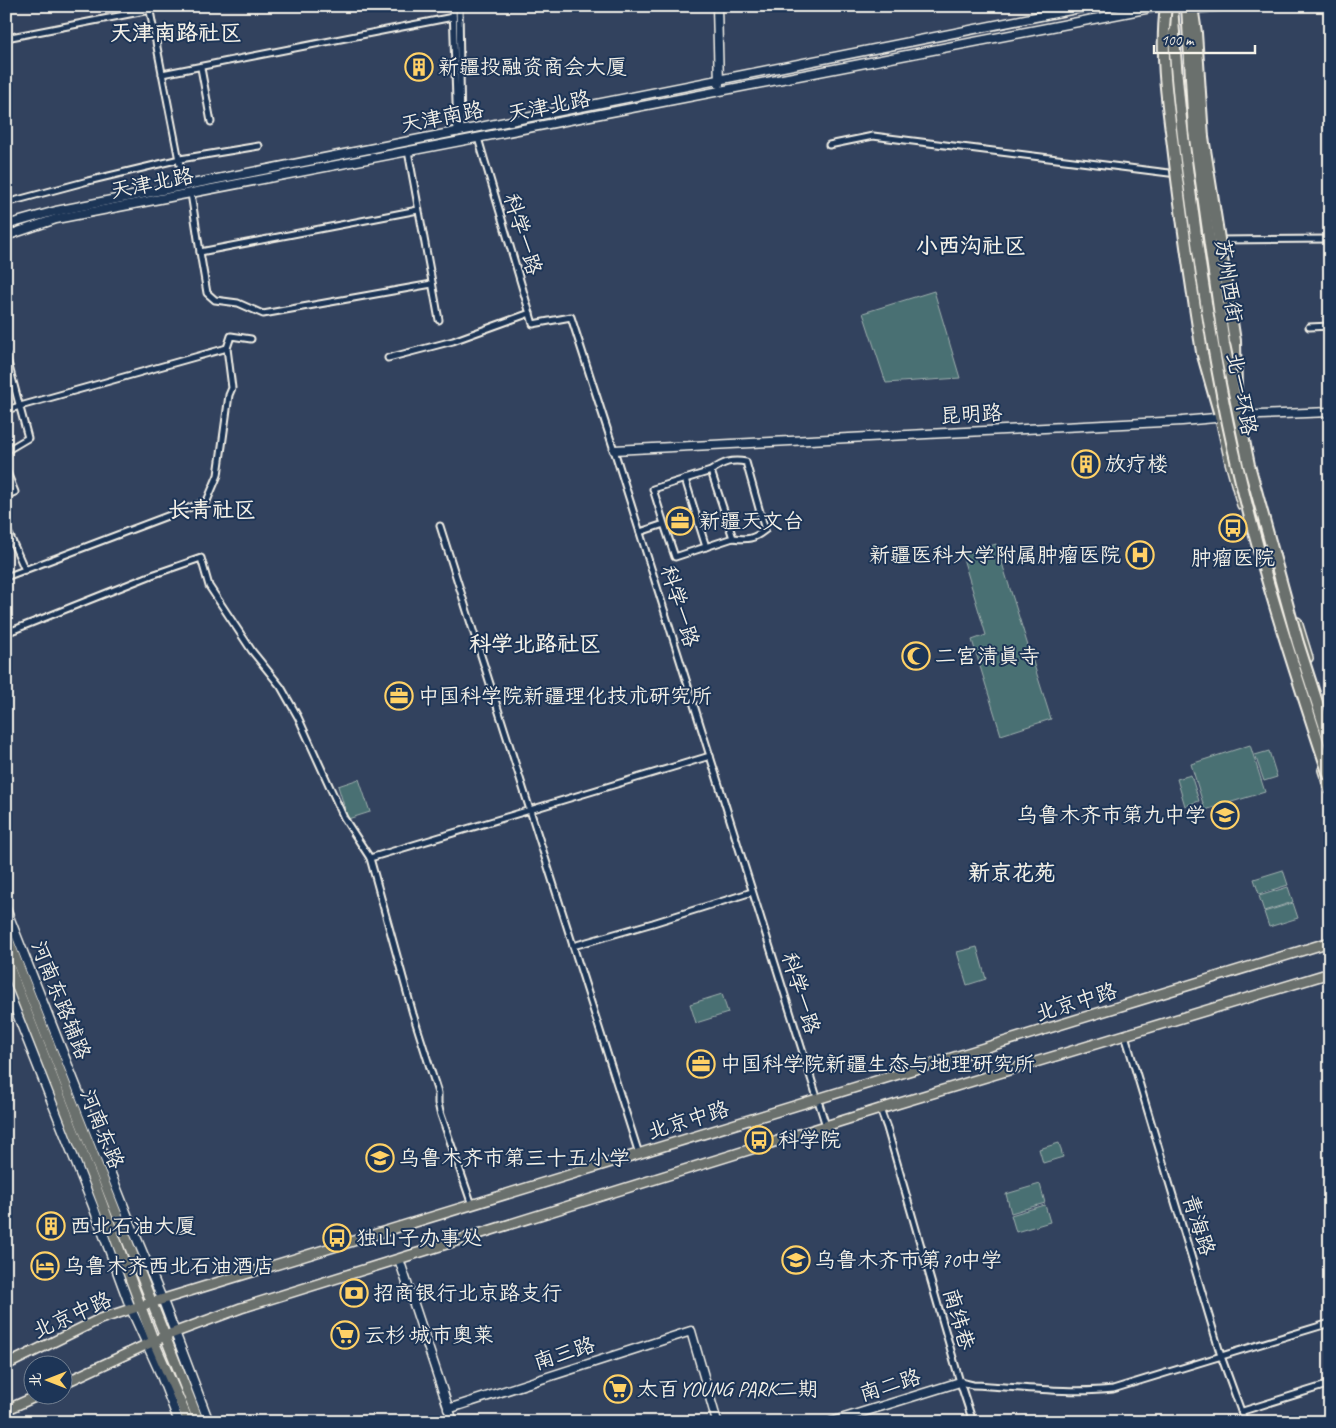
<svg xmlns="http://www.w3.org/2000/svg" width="1336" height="1428" font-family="Caveat,'LXGW WenKai TC',sans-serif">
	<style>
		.green { fill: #4a7073; stroke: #9fb0ae }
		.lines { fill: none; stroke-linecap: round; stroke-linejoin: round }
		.street-casing { stroke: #f4f1e8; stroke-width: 9 }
		.secondary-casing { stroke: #f4f1e8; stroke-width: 11 }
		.primary-casing { stroke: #f4f1e8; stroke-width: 12 }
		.highway-casing { stroke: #f4f1e8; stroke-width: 14 }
		.street { stroke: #1d3557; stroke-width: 5 }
		.secondary { stroke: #1d3557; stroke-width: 8 }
		.primary { stroke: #6b706d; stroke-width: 9 }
		.highway { stroke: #6b706d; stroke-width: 10 }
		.highway-bridge-casing { stroke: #f4f1e8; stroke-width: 14; stroke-linecap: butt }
		.highway-bridge { stroke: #6b706d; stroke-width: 10 }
		.labels { text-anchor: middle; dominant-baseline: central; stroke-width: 4; stroke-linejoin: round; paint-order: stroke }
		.poi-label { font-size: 21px; fill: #f4f1e8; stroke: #1d3557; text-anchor: start }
		.street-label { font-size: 21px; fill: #f4f1e8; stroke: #1d3557 }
		.neighbourhood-label { font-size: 22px; font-weight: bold; fill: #f4f1e8; stroke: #1d3557 }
	</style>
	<rect width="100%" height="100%" fill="#32425e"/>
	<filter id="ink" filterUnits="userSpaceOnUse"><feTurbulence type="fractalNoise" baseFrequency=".02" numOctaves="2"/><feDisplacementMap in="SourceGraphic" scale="10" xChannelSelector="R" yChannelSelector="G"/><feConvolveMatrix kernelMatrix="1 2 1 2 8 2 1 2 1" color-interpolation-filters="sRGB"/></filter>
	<g filter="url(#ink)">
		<!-- green -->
		<g class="green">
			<path d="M 934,291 L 960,378 L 886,383 L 863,313 Z"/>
			<path d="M 996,544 L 1051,719 L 1001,735 L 972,640 L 986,635 L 962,555 Z"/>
			<path d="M 1250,745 L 1265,792 L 1205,810 L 1191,764 Z"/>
			<path d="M 1269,751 L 1277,777 L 1264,781 L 1255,755 Z"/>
			<path d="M 1191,775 L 1199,801 L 1185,806 L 1177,779 Z"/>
			<path d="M 359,779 L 370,812 L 348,819 L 338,786 Z"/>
			<path d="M 1283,870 L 1288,885 L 1259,894 L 1254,879 Z"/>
			<path d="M 1288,887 L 1293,902 L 1264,911 L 1259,896 Z"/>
			<path d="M 1293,903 L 1298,918 L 1269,927 L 1264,912 Z"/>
			<path d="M 977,947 L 986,979 L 967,985 L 957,952 Z"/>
			<path d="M 722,994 L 728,1013 L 696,1023 L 690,1004 Z"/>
			<path d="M 1059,1143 L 1063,1157 L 1043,1163 L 1039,1149 Z"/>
			<path d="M 1040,1184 L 1045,1203 L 1011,1213 L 1006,1194 Z"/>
			<path d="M 1045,1205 L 1050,1222 L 1016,1232 L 1011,1215 Z"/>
		</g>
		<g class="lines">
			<!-- street casing -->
			<g class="street-casing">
				<g id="street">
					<path d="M 149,6 L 184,186"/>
					<path d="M 453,6 L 457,133"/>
					<path d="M 459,6 L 461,132"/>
					<path d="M 1191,10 L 1243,6"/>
					<path d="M 6,38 L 150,10"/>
					<path d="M 201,68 L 211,122"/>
					<path d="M 162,74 L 453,17"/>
					<path d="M 478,138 L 533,324 L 571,317 L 614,450 L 826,1126"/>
					<path d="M 829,145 L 873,136 L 1177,174"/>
					<path d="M 408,151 L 439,320"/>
					<path d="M 191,193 L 200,252 L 418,210"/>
					<path d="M 6,203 L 88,181 L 180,159 L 259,146"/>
					<path d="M 1218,240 L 1330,239"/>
					<path d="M 200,252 L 207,293 L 215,300 L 238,303 L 263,314 L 432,284"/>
					<path d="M 1309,327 L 1330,326"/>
					<path d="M 6,355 L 28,438 L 6,451"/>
					<path d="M 388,358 L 453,341 L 530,313"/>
					<path d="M 6,410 L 227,348"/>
					<path d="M 6,470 L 15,492 L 6,496"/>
					<path d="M 711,471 C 723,462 732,459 746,462 L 765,530 C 754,539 747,540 733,538"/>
					<path d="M 685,479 L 706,547"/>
					<path d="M 440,526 L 639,1154"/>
					<path d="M 6,527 L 25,570"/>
					<path d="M 640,532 L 664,524 L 653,489 L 711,471 L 733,538 L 675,557 L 664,524"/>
					<path d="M 6,577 L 207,501 L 218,475 L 229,395 L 232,388 L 227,348 L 231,336 L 251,339"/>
					<path d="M 6,633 L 152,575 L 201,558 L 209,586 L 252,651 L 281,687 L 298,717 L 344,818 L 370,858 L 413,1014 L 438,1093 L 438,1103 L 440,1112 L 472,1205"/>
					<path d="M 370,858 L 710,756"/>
					<path d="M 573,946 L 653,923 L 752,892"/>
					<path d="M 1125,1035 L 1221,1356 L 1245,1422"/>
					<path d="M 880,1109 L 887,1128 L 960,1382 L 973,1422"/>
					<path d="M 960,1382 L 973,1385 C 1018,1387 1069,1394 1113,1389 L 1330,1323"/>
					<path d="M 1243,1411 L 1330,1384"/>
				</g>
			</g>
			<!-- secondary casing -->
			<g class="secondary-casing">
				<g id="secondary">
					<path d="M 717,6 L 719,84"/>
					<path d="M 6,225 L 56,211 L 1091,6"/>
					<path d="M 6,236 L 56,219 L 1161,6"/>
					<path d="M 614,450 L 1182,421 L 1237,416 L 1330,412"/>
					<path d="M 6,909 L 132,1227 L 165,1306 L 209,1422"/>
					<path d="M 6,986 L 93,1206 L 131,1309 L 160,1373 L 179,1422"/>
					<path d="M 399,1259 L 453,1422"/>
					<path d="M 448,1409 L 691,1331 L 717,1422"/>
					<path d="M 831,1422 L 960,1382"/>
				</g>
			</g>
			<!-- primary casing -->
			<g class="primary-casing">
				<g id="primary">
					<path d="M 1181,158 L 1186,215"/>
					<path d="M 1219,413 L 1230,462 L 1242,505"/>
					<path d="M 1297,622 L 1308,658"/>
					<path d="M 1323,770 L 1330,791"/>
					<path d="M 6,934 L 199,1422"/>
					<path d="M 6,959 L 96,1187 L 154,1342 L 189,1422"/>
					<path d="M 6,1365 L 100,1319 L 131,1309 L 1330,942"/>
					<path d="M 62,1384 L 165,1336 L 241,1308 L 880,1109 L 1330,973"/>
					<path d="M 6,1410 L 37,1396"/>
				</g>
			</g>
			<!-- highway casing -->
			<g class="highway-casing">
				<g id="highway">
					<path d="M 1172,6 L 1174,33"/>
					<path d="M 1235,341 L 1236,390"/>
					<path d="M 1202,352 L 1221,419"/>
				</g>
			</g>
			<!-- street -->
			<use href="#street" class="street"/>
			<!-- secondary -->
			<use href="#secondary" class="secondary"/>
			<!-- primary -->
			<use href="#primary" class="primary"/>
			<!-- highway -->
			<use href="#highway" class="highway"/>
			<!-- highway-bridge casing -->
			<g class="highway-bridge-casing">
				<g id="highway-bridge">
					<path d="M 1166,6 C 1160,52 1167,100 1173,146 C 1181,215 1191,284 1202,352"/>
					<path d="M 1187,6 L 1194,131 L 1224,344 L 1249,465 L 1298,643 L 1330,743"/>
					<path d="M 1192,6 L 1196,33 L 1203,137 L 1235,341"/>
					<path d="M 1174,33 C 1177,100 1187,168 1196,235 C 1207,315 1220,394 1239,473 C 1263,576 1297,677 1330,778"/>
				</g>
			</g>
			<!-- highway-bridge -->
			<use href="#highway-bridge" class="highway-bridge"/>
		</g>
	</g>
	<!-- icons -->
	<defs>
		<g id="building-ring" transform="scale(1.4375)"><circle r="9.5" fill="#1d3557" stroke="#ffd166" stroke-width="1.5"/><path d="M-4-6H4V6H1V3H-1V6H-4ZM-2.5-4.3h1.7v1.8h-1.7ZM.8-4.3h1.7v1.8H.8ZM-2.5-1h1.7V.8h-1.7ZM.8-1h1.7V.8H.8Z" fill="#ffd166"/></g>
		<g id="office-ring" transform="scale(1.4375)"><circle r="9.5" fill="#1d3557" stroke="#ffd166" stroke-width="1.5"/><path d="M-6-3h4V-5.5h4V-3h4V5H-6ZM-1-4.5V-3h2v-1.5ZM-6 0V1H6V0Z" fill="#ffd166"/></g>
		<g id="bus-ring" transform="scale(1.4375)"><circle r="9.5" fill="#1d3557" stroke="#ffd166" stroke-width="1.5"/><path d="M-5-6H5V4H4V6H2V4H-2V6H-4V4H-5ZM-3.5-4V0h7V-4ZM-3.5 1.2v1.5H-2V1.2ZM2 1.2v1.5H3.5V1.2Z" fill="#ffd166"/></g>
		<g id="hospital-ring" transform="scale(1.4375)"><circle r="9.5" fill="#1d3557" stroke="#ffd166" stroke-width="1.5"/><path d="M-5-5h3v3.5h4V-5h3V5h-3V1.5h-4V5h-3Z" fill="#ffd166"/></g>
		<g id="mosque-ring" transform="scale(1.4375)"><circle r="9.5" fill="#1d3557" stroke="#ffd166" stroke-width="1.5"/><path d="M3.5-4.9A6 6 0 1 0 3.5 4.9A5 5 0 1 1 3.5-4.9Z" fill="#ffd166"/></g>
		<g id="school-ring" transform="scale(1.4375)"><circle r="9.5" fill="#1d3557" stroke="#ffd166" stroke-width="1.5"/><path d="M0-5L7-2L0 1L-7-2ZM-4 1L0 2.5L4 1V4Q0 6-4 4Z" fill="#ffd166"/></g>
		<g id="hotel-ring" transform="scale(1.4375)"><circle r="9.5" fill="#1d3557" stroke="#ffd166" stroke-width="1.5"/><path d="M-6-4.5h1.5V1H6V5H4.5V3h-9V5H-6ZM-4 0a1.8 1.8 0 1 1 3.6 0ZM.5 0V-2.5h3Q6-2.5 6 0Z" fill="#ffd166"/></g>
		<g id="bank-ring" transform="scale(1.4375)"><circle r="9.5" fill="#1d3557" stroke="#ffd166" stroke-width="1.5"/><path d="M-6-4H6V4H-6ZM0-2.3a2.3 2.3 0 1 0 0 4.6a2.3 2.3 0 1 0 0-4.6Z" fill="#ffd166"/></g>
		<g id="supermarket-ring" transform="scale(1.4375)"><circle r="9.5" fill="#1d3557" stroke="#ffd166" stroke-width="1.5"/><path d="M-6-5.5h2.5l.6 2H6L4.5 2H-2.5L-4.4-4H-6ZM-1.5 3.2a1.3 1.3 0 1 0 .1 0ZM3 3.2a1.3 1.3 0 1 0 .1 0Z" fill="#ffd166"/></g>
	</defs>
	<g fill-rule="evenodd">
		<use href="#building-ring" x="419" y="67"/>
		<use href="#building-ring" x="1086" y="464"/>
		<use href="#office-ring" x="680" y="521"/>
		<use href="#bus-ring" x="1233" y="528"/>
		<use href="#hospital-ring" x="1140" y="555"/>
		<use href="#mosque-ring" x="916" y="656"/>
		<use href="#office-ring" x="399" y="696"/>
		<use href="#school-ring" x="1225" y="815"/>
		<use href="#office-ring" x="701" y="1064"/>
		<use href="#bus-ring" x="759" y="1140"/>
		<use href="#school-ring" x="380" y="1158"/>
		<use href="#building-ring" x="51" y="1226"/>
		<use href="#bus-ring" x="337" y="1238"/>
		<use href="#school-ring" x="796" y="1260"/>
		<use href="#hotel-ring" x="45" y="1266"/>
		<use href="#bank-ring" x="354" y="1293"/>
		<use href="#supermarket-ring" x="345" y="1335"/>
		<use href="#supermarket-ring" x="618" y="1389"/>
	</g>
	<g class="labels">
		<!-- poi labels -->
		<g class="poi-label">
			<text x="438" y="67">新疆投融资商会大厦</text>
			<text x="1105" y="464">放疗楼</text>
			<text x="699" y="521">新疆天文台</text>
			<text x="1121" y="555" text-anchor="end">新疆医科大学附属肿瘤医院</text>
			<text x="1233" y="558" text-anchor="middle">肿瘤医院</text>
			<text x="935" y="656">二宫清真寺</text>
			<text x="418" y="696">中国科学院新疆理化技术研究所</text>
			<text x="1206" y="815" text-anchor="end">乌鲁木齐市第九中学</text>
			<text x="720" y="1064">中国科学院新疆生态与地理研究所</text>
			<text x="778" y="1140">科学院</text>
			<text x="399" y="1158">乌鲁木齐市第三十五小学</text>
			<text x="70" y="1226">西北石油大厦</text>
			<text x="356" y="1238">独山子办事处</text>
			<text x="815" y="1260">乌鲁木齐市第70中学</text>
			<text x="64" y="1266">乌鲁木齐西北石油酒店</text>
			<text x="373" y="1293">招商银行北京路支行</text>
			<text x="364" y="1335">云杉·城市奥莱</text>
			<text x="637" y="1389">太百YOUNG PARK二期</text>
		</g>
		<!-- street labels -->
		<g class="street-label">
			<text transform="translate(549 106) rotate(-11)">天津北路</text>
			<text transform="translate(442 117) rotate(-11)">天津南路</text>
			<text transform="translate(152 183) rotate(-11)">天津北路</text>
			<text transform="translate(523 234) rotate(73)">科学一路</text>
			<text transform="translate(1229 281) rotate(81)">苏州西街</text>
			<text transform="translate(1242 394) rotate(79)">北一环路</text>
			<text transform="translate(971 414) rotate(-3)">昆明路</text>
			<text transform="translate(680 606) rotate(73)">科学一路</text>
			<text transform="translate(801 993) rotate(73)">科学一路</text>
			<text transform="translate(61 1000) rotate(68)">河南东路辅路</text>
			<text transform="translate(1076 1002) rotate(-17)">北京中路</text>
			<text transform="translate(688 1120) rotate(-17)">北京中路</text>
			<text transform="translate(102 1129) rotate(68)">河南东路</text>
			<text transform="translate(1199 1225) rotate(73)">青海路</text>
			<text transform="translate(72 1315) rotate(-24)">北京中路</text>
			<text transform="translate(959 1319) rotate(74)">南纬巷</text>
			<text transform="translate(564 1353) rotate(-18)">南三路</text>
			<text transform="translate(890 1385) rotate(-17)">南二路</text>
		</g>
		<!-- neighbourhood labels -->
		<g class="neighbourhood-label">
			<text x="176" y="33">天津南路社区</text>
			<text x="971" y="246">小西沟社区</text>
			<text x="212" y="510">长青社区</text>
			<text x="535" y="644">科学北路社区</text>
			<text x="1012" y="873">新京花苑</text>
		</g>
	</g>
	<!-- margin -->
	<rect width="1336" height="1428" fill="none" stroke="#1d3557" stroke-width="25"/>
	<rect x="12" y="12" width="1311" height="1403" fill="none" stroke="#f4f1e8" stroke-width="2" filter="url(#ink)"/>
	<!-- north arrow -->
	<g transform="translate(48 1380) rotate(270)"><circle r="24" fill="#1d3557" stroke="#738091"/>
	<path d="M0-4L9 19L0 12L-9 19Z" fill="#ffd166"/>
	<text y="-8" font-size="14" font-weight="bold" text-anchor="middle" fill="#f4f1e8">北</text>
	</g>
	<!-- scale -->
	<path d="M1154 45v8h101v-8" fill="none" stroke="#f4f1e8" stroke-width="2.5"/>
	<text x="1161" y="45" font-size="15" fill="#f4f1e8" stroke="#1d3557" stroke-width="4" paint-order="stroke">100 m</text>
</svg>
